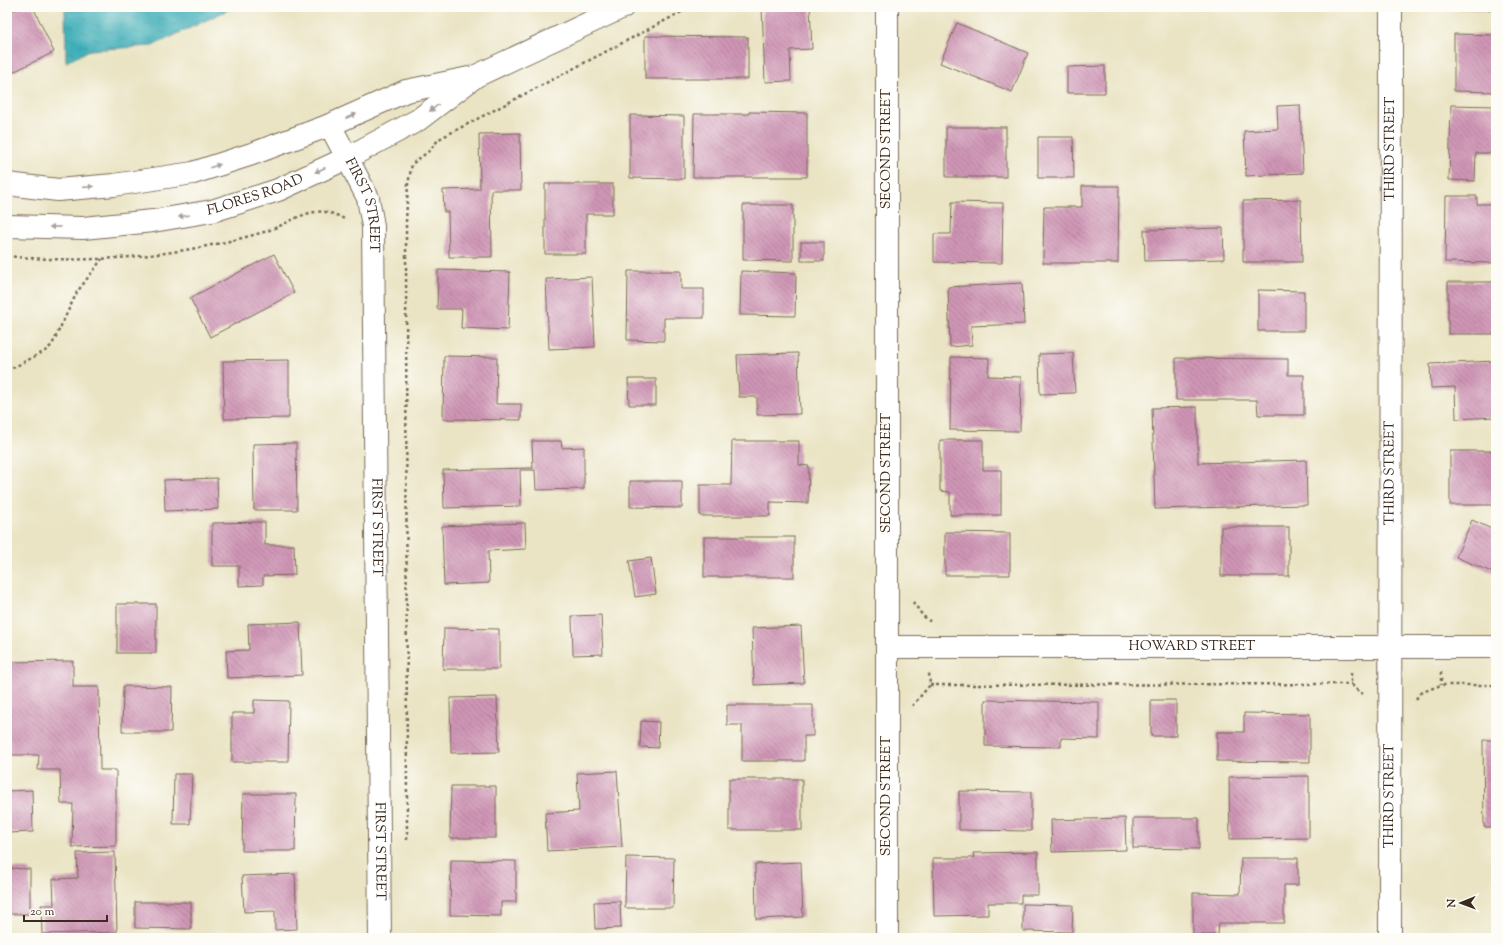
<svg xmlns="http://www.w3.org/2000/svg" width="1503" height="945" font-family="'Sorts Mill Goudy',serif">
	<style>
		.water { fill: url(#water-ripples); stroke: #3c6c6b }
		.building { fill: url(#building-back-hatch) }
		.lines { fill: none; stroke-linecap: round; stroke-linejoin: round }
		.minor-casing { stroke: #786b58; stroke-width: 24 }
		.secondary-casing { stroke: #786b58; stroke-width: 24 }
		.path { stroke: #786b58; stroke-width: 2.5; stroke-dasharray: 3 3; stroke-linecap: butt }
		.minor { stroke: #fff; stroke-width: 22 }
		.secondary { stroke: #fff; stroke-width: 22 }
		.oneway { fill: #a79f9a }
		.labels { text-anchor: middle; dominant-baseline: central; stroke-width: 3; stroke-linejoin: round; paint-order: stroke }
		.street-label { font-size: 14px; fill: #3b2a1e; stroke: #fdfcf7 }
	</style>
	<defs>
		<pattern id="water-ripples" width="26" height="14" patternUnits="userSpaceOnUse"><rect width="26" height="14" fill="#3daeb8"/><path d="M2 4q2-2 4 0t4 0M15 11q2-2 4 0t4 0" fill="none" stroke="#348e95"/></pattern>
		<pattern id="building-back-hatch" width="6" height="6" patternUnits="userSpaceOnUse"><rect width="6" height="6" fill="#cf95b5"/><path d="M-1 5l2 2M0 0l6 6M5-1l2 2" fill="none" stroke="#a97a93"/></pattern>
	</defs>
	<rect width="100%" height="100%" fill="#fdfcf7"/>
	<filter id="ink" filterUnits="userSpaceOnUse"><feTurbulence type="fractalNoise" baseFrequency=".025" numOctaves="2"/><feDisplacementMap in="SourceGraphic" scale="8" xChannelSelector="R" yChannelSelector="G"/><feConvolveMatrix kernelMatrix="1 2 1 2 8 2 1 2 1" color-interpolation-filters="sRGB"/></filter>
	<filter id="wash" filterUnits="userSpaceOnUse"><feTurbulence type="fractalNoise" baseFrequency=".012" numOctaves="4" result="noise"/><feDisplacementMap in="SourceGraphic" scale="16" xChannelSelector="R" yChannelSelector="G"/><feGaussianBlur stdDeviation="0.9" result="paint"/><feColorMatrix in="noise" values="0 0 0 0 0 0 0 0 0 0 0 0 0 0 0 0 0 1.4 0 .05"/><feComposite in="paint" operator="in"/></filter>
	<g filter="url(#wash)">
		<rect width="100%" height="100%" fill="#eae4c4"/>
		<!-- water -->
		<path class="water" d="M 65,7 L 234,7 L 152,46 L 90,50 L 66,62 Z"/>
		<g id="blocks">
			<!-- building -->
			<g class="building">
				<path d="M 20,7 L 33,7 L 54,52 L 7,75 L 7,13 Z"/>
				<path d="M 762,7 L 810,7 L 812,49 L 790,50 L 791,81 L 765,82 Z"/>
				<rect x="1132" y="7" width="73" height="2"/>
				<path d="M 1457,7 L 1496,7 L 1496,10 L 1457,9 Z"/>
				<path d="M 957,23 L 1028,53 L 1012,92 L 940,63 Z"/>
				<path d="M 1454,34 L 1496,35 L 1496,92 L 1454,91 Z"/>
				<path d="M 645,36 L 748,37 L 748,79 L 645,79 Z"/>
				<path d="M 1105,66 L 1105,93 L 1067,93 L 1067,67 Z"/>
				<path d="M 1300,105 L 1303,173 L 1246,176 L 1244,131 L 1278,129 L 1277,106 Z"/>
				<path d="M 1451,105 L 1496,106 L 1496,153 L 1476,153 L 1475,181 L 1449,180 Z"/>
				<path d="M 749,112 L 807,113 L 807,177 L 693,177 L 694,114 L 749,114 Z"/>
				<path d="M 630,115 L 684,116 L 684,179 L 630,178 Z"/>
				<rect x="946" y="127" width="60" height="50"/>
				<path d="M 520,133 L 521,190 L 491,190 L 492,257 L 449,257 L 448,212 L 444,212 L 443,190 L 480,189 L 479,134 Z"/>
				<path d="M 1038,137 L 1073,137 L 1074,178 L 1038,178 Z"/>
				<path d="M 545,184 L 613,184 L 613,214 L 586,214 L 586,254 L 545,254 Z"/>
				<path d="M 1082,186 L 1119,186 L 1118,263 L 1043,263 L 1044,207 L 1082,207 Z"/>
				<path d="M 1446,196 L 1477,196 L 1477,204 L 1496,204 L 1496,263 L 1445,262 Z"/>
				<path d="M 1301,200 L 1302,262 L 1243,262 L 1243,201 Z"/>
				<path d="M 952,202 L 1003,203 L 1002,263 L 934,262 L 934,234 L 951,234 Z"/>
				<path d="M 743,205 L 793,205 L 793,261 L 743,260 Z"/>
				<path d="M 1223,228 L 1224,259 L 1145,261 L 1144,230 Z"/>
				<rect x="801" y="242" width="23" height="19"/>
				<path d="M 274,254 L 294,293 L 210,337 L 190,298 Z"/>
				<path d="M 438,270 L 510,272 L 508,330 L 461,328 L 462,309 L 437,309 Z"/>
				<path d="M 628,271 L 681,271 L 681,289 L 704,289 L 704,318 L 664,318 L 664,341 L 627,340 Z"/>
				<path d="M 741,271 L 796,273 L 795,316 L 740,315 Z"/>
				<path d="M 592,277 L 595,347 L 549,349 L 546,279 Z"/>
				<rect x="1448" y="282" width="48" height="52"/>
				<path d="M 1022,283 L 1024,324 L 971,326 L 972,345 L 950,347 L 948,287 Z"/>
				<path d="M 1258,290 L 1304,291 L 1304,331 L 1258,331 Z"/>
				<path d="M 798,353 L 800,414 L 757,415 L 757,397 L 739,397 L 737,355 Z"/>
				<path d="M 1073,353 L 1075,393 L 1040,394 L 1039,354 Z"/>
				<path d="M 444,356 L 497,357 L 496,404 L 521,404 L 521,420 L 443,419 Z"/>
				<path d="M 951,357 L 989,358 L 988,376 L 1021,377 L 1020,431 L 950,430 Z"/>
				<path d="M 1176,358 L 1288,359 L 1288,375 L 1304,375 L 1304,415 L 1258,415 L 1257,400 L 1176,400 Z"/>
				<path d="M 289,360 L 289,418 L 224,419 L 223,361 Z"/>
				<path d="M 1496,361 L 1496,417 L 1456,419 L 1455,387 L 1431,388 L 1430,364 Z"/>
				<path d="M 628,379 L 656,379 L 656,405 L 629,405 Z"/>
				<path d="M 1197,407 L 1198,463 L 1306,460 L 1307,505 L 1155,509 L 1152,408 Z"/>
				<path d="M 940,440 L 983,440 L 983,470 L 1001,470 L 1001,515 L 950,515 L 950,492 L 940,491 Z"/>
				<path d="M 532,441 L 561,441 L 562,448 L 584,447 L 584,489 L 536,490 L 535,470 L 520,470 L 521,506 L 444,508 L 443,470 L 533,468 Z"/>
				<path d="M 732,441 L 799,441 L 799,465 L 809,466 L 808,503 L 770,502 L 770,516 L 700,516 L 700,485 L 731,485 Z"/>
				<path d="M 296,443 L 297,510 L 254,510 L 253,444 Z"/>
				<rect x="1450" y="451" width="46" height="54"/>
				<path d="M 217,478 L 218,509 L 165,511 L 164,480 Z"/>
				<path d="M 630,481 L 682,481 L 682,508 L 630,507 Z"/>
				<path d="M 1472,520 L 1496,531 L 1496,574 L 1456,557 Z"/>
				<path d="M 265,522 L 265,545 L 294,545 L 295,575 L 263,576 L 263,585 L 239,586 L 239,566 L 212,566 L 212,523 Z"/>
				<path d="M 525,523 L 526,549 L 488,551 L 489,583 L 444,585 L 442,526 Z"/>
				<rect x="1221" y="527" width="68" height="49"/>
				<path d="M 945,532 L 1010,533 L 1010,575 L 945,575 Z"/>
				<rect x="704" y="537" width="90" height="40"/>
				<path d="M 651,558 L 656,594 L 635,597 L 629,561 Z"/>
				<rect x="117" y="604" width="39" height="49"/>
				<path d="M 601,615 L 603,654 L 573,655 L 572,616 Z"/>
				<path d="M 300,622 L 302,675 L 227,678 L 226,651 L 249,650 L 248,624 Z"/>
				<path d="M 801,626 L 804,683 L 754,685 L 752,628 Z"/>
				<path d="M 444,628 L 499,629 L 499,669 L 443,669 Z"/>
				<path d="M 73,661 L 73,687 L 99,687 L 100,770 L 116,770 L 116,846 L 72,847 L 73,804 L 61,804 L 60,770 L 38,770 L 39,755 L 7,755 L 7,662 Z"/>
				<path d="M 123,686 L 172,687 L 171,732 L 122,732 Z"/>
				<path d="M 497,697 L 499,752 L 451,753 L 450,698 Z"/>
				<path d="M 254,700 L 289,701 L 288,762 L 232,762 L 232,713 L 254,713 Z"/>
				<path d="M 985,700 L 1099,702 L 1099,739 L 1061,738 L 1061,747 L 985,746 Z"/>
				<rect x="1151" y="700" width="25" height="36"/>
				<path d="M 727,705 L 813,705 L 813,736 L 804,736 L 804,761 L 742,761 L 742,725 L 727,725 Z"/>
				<path d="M 1244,713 L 1310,714 L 1310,762 L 1217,761 L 1217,732 L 1244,732 Z"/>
				<path d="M 641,721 L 659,722 L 658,748 L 640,747 Z"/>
				<path d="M 1483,740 L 1496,740 L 1496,827 L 1484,827 Z"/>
				<path d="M 617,771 L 622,847 L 547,851 L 545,813 L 579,811 L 577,773 Z"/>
				<path d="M 174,774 L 192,774 L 190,824 L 173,824 Z"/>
				<path d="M 1309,776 L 1309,838 L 1230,839 L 1229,777 Z"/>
				<rect x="729" y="779" width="73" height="51"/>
				<path d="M 451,786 L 496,786 L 496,838 L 450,838 Z"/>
				<path d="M 32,790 L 33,832 L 7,833 L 7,791 Z"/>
				<path d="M 959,791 L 1031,792 L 1031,831 L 959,830 Z"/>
				<path d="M 243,794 L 296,794 L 295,851 L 242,851 Z"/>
				<path d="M 1125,818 L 1126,850 L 1052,852 L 1051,820 Z"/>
				<path d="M 1133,818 L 1199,818 L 1199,849 L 1133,848 Z"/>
				<path d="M 115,852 L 117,932 L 42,934 L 41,905 L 54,905 L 53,879 L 78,878 L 77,853 Z"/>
				<path d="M 1038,852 L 1038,895 L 1021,895 L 1021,903 L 988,903 L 988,915 L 934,916 L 933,858 L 974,858 L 973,853 Z"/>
				<path d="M 626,857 L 674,858 L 673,908 L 625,908 Z"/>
				<path d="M 1241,858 L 1298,858 L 1298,885 L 1284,885 L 1284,923 L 1219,923 L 1218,935 L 1193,935 L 1193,893 L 1240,894 Z"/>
				<path d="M 451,860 L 516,861 L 516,902 L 501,902 L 501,916 L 450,915 Z"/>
				<path d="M 801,862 L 803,917 L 756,919 L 755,864 Z"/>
				<path d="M 7,868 L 30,869 L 30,914 L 7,914 Z"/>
				<path d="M 295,874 L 297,929 L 275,930 L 275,911 L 244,912 L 242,876 Z"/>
				<path d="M 620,901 L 621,928 L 595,929 L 594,902 Z"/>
				<path d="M 135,902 L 191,902 L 191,929 L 135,928 Z"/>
				<path d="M 1023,904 L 1073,905 L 1072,932 L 1023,931 Z"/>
			</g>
		</g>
	</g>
	<g filter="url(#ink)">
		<use href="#blocks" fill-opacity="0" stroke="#786b58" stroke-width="1"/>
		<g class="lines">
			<!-- minor casing -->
			<g class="minor-casing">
				<g id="minor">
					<path id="s1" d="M 330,125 L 368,198 L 373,226 L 380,938"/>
					<path id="s2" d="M 887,647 L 1496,647"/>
					<path d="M 887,938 L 887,7"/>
					<path id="s3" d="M 1390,938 L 1391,7"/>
				</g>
			</g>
			<!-- secondary casing -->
			<g class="secondary-casing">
				<g id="secondary">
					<path d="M 7,184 L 58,190 L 114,185 L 193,173 L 252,154 L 330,125 L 406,91 L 469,78"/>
					<path id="s4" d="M 7,226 L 83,228 L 153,221 L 212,211 L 278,190 L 347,158 L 418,120 L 476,76 L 623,7"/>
				</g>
			</g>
			<!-- path -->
			<g class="path">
				<path d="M 7,256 C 93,265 181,256 264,232 C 295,223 312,199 346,220"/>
				<path d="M 7,371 L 45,351 L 52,345 L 77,292 L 102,259"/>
				<path d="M 913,602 L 923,616 L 929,620 L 929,622"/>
				<path d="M 1441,672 L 1441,685"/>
				<path d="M 1351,673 L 1351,684 L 1360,693 L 1365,694"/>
				<path d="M 930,685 L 1351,684"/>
				<path d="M 1420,693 L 1441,685 L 1496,685"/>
				<path d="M 1416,699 L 1420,693"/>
				<path d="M 912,706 L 930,685 L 929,673"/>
				<path d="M 407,840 L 406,222 L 408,184 L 412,164 L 429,151 L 439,139 L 691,7"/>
			</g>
			<!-- minor -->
			<use href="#minor" class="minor"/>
			<!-- secondary -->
			<use href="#secondary" class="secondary"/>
		</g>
		<!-- one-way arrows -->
		<defs><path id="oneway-solid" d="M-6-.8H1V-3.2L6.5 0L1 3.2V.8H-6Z"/></defs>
		<g class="oneway">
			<use href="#oneway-solid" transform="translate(434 108) rotate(143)"/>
			<use href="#oneway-solid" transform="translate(351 116) rotate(-24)"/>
			<use href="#oneway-solid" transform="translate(215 166) rotate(-17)"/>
			<use href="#oneway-solid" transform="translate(320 170) rotate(155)"/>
			<use href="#oneway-solid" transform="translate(88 187) rotate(-4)"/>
			<use href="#oneway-solid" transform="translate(184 216) rotate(170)"/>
			<use href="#oneway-solid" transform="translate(55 227) rotate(-179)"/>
		</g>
	</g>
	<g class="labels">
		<!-- street labels -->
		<g class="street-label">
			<text transform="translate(887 149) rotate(-90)">SECOND STREET</text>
			<text stroke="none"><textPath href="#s3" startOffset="789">THIRD STREET</textPath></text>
			<text stroke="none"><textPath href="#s4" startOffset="252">FLORES ROAD</textPath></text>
			<text stroke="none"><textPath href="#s1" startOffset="88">FIRST STREET</textPath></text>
			<text transform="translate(887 473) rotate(-90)">SECOND STREET</text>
			<text stroke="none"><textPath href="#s3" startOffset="465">THIRD STREET</textPath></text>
			<text stroke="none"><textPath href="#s1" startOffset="412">FIRST STREET</textPath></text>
			<text stroke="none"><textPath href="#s2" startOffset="305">HOWARD STREET</textPath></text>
			<text transform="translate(887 796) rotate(-90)">SECOND STREET</text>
			<text stroke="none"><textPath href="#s3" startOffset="142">THIRD STREET</textPath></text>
			<text stroke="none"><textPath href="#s1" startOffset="736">FIRST STREET</textPath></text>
		</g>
	</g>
	<!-- margin -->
	<rect width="1503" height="945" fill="none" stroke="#fdfcf7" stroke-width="24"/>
	<!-- north arrow -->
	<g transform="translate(1461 903) rotate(269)" stroke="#fdfcf7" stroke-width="3" paint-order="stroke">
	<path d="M0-3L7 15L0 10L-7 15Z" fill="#3b2a1e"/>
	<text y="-6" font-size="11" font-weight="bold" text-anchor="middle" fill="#3b2a1e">N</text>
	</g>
	<!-- scale -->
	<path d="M24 915v6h83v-6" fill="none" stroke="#3b2a1e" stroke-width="2"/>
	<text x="30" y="915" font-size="12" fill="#3b2a1e" stroke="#fdfcf7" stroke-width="3" paint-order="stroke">20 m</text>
</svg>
